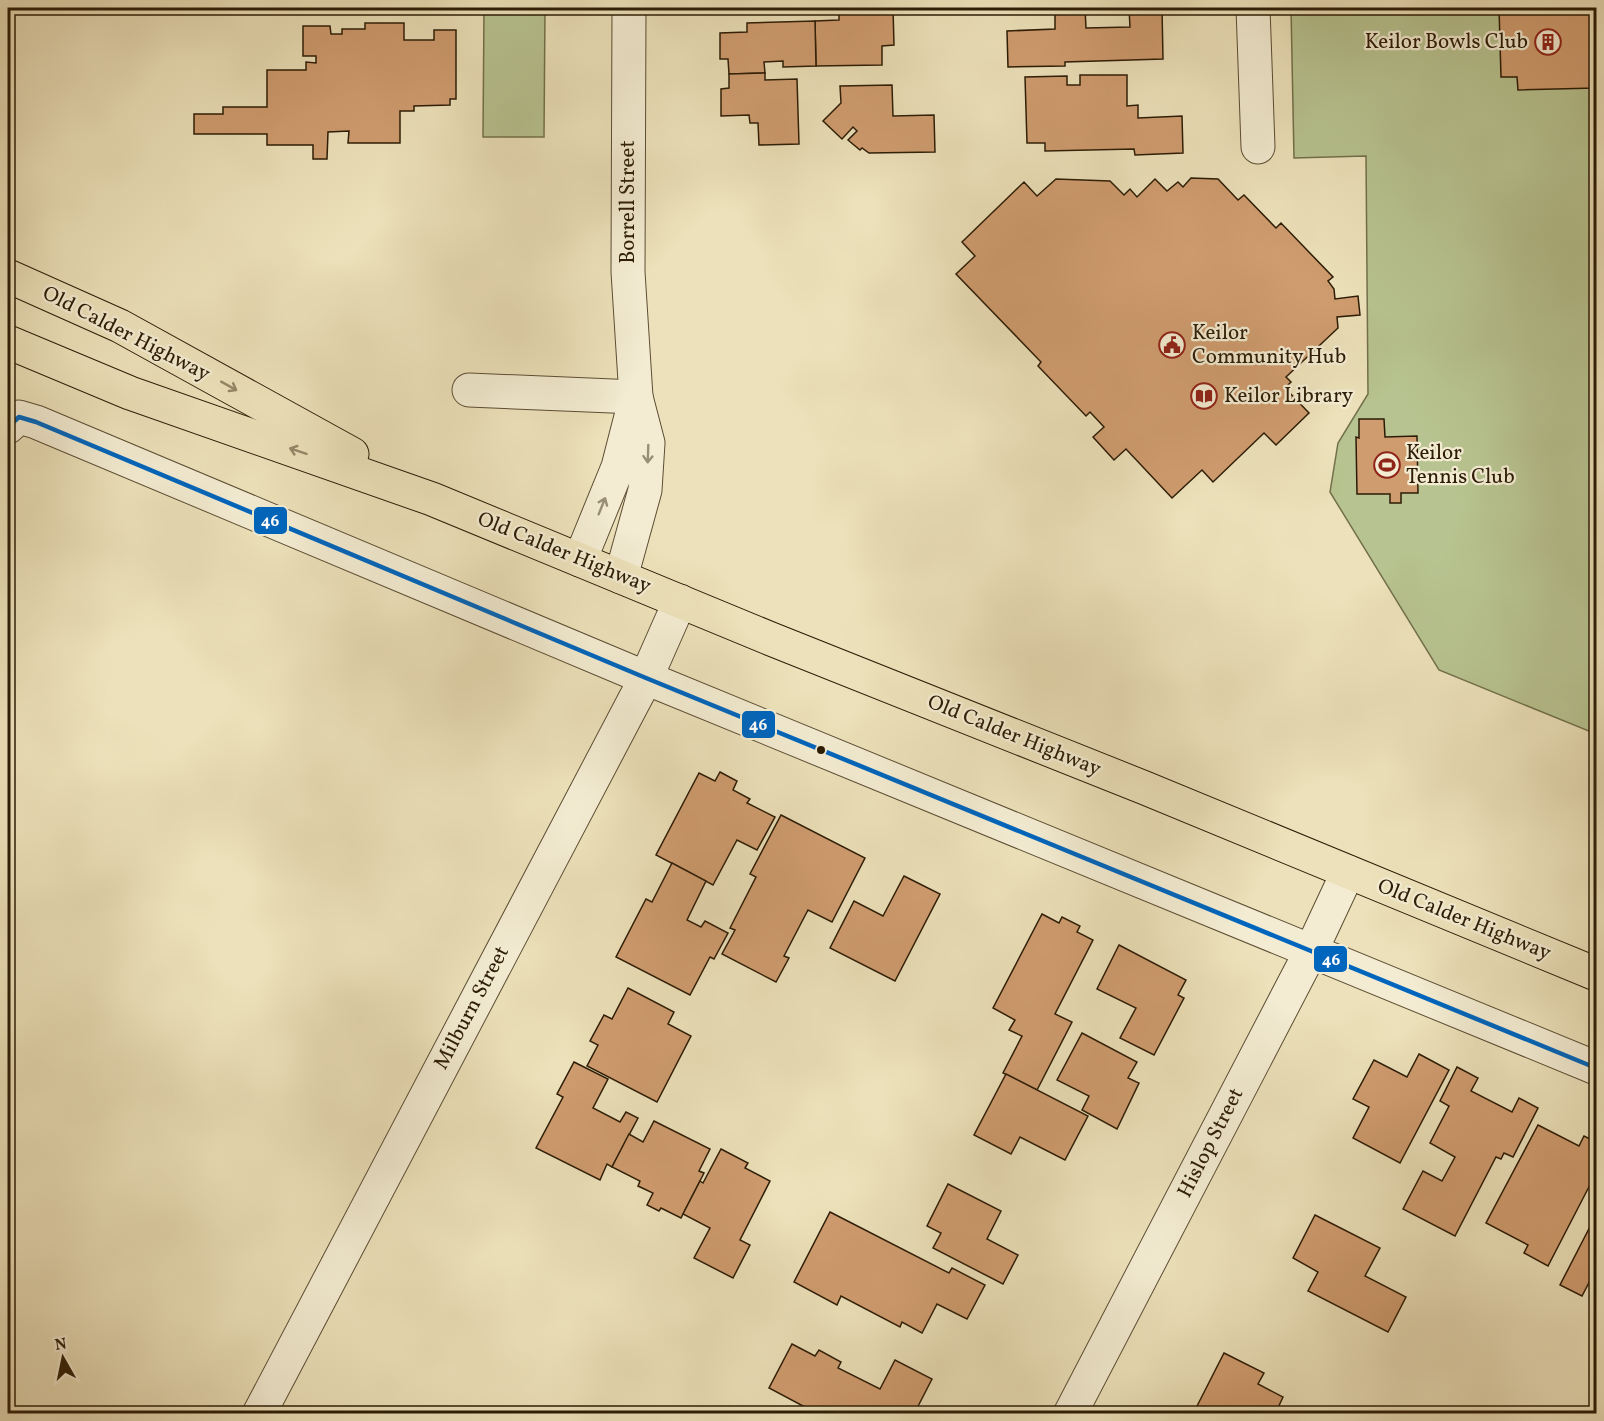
<svg xmlns="http://www.w3.org/2000/svg" width="1604" height="1421" font-family="Vollkorn,serif">
	<style>
		.green { fill: #b7c390; stroke: #72704b; stroke-width: 1.5 }
		.building { fill: #cf9c6f; stroke: #2c1c06; stroke-width: 1.5 }
		.lines { fill: none; stroke-linecap: round; stroke-linejoin: round }
		.street-casing { stroke: #5c4d33; stroke-width: 35 }
		.primary-casing { stroke: #2c1c06; stroke-width: 35 }
		.street { stroke: #f3ecd2; stroke-width: 33 }
		.primary { stroke: #ece1ba; stroke-width: 33 }
		.bus-1-casing { stroke: #f3ecd2; stroke-width: 9 }
		.bus-1 { stroke: #0065bd; stroke-width: 4.5 }
		.oneway { stroke: #968869 }
		.oneway2 { stroke: #998e76 }
		.bus-dot { fill: #2c1c06; stroke: #f3ecd2; stroke-width: 2 }
		.labels { text-anchor: middle; dominant-baseline: central; stroke-width: 4.5; stroke-linejoin: round; paint-order: stroke }
		.poi-label { font-size: 21px; fill: #2c1c06; stroke: #f3ecd2; text-anchor: start }
		.street-label { font-size: 21px; fill: #2c1c06; stroke: #f3ecd2 }
		.line-badge { stroke: #f3ecd2; stroke-width: 2 }
		.badge-label { font-size: 16px; text-anchor: middle; font-weight: bold; fill: #fff }
	</style>
	<rect width="100%" height="100%" fill="#ece1ba"/>
	<filter id="stains"><feTurbulence type="fractalNoise" baseFrequency=".00333" numOctaves="4"/><feColorMatrix values="0 0 0 0 .2 0 0 0 0 .09 0 0 0 0 .02 0 0 0 .5 -.17"/></filter>
	<radialGradient id="worn" r=".72"><stop offset=".6" stop-color="#630" stop-opacity="0"/><stop offset="1" stop-color="#630" stop-opacity=".3"/></radialGradient>
	<!-- green -->
	<g class="green">
		<path d="M 484,8 L 545,8 L 544,137 L 483,137 Z"/>
		<path d="M 1291,8 L 1596,8 L 1596,734 L 1439,670 L 1330,492 L 1338,443 L 1368,394 L 1366,156 L 1294,158 Z"/>
	</g>
	<!-- building -->
	<g class="building">
		<path d="M 839,8 L 893,8 L 894,45 L 882,46 L 882,65 L 816,66 L 815,21 L 839,20 Z"/>
		<path d="M 1055,8 L 1085,8 L 1086,28 L 1130,27 L 1129,8 L 1162,8 L 1163,59 L 1065,62 L 1065,66 L 1008,67 L 1007,31 L 1055,29 Z"/>
		<path d="M 1499,8 L 1596,8 L 1596,88 L 1518,90 L 1517,77 L 1501,77 Z"/>
		<path d="M 815,21 L 816,66 L 783,67 L 783,61 L 764,62 L 765,73 L 729,74 L 728,59 L 720,59 L 720,33 L 747,32 L 747,23 Z"/>
		<path d="M 365,23 L 404,23 L 404,40 L 434,40 L 434,30 L 456,30 L 456,99 L 450,99 L 450,105 L 414,106 L 414,111 L 400,111 L 400,143 L 348,143 L 349,131 L 328,132 L 327,159 L 313,159 L 313,145 L 267,145 L 267,134 L 194,134 L 194,114 L 223,114 L 223,107 L 267,107 L 267,70 L 306,70 L 306,62 L 316,63 L 316,56 L 303,56 L 303,26 L 330,26 L 331,34 L 342,34 L 342,29 L 365,29 Z"/>
		<path d="M 765,73 L 765,80 L 797,79 L 799,144 L 759,145 L 758,123 L 750,123 L 749,115 L 721,116 L 721,89 L 729,88 L 729,74 Z"/>
		<path d="M 1080,75 L 1127,75 L 1127,106 L 1138,105 L 1138,118 L 1182,116 L 1183,153 L 1135,155 L 1134,149 L 1045,151 L 1045,143 L 1027,143 L 1025,77 L 1067,76 L 1067,85 L 1080,85 Z"/>
		<path d="M 892,85 L 893,116 L 934,115 L 935,152 L 869,153 L 862,148 L 860,150 L 848,140 L 857,131 L 853,127 L 842,139 L 823,121 L 841,103 L 840,86 Z"/>
		<path d="M 1191,178 L 1218,179 L 1238,200 L 1244,195 L 1276,228 L 1281,223 L 1333,277 L 1328,281 L 1334,289 L 1335,299 L 1358,296 L 1360,315 L 1337,317 L 1338,328 L 1286,377 L 1291,382 L 1285,388 L 1309,413 L 1276,445 L 1264,433 L 1213,482 L 1202,470 L 1172,498 L 1126,449 L 1114,460 L 1093,437 L 1104,427 L 1090,412 L 1086,416 L 1038,366 L 1041,362 L 956,274 L 975,256 L 962,242 L 1024,182 L 1037,196 L 1056,179 L 1110,181 L 1124,195 L 1130,189 L 1137,197 L 1155,179 L 1167,191 L 1178,182 L 1183,187 Z"/>
		<path d="M 1359,419 L 1384,419 L 1385,437 L 1417,436 L 1418,493 L 1401,493 L 1401,503 L 1390,503 L 1390,494 L 1357,494 L 1356,437 L 1359,438 Z"/>
		<path d="M 720,772 L 737,781 L 733,790 L 750,799 L 747,803 L 775,817 L 757,850 L 737,840 L 713,885 L 656,855 L 699,773 L 715,781 Z"/>
		<path d="M 781,815 L 865,858 L 832,922 L 808,910 L 784,956 L 789,958 L 776,982 L 722,954 L 735,930 L 730,928 L 756,877 L 750,874 Z"/>
		<path d="M 672,863 L 706,881 L 687,920 L 701,927 L 705,921 L 728,933 L 714,959 L 710,957 L 690,995 L 616,957 L 646,899 L 652,902 Z"/>
		<path d="M 904,876 L 940,894 L 895,981 L 830,948 L 854,901 L 883,916 Z"/>
		<path d="M 1042,914 L 1059,923 L 1062,917 L 1080,926 L 1077,932 L 1093,940 L 1055,1014 L 1072,1022 L 1037,1090 L 1003,1073 L 1022,1036 L 1009,1030 L 1015,1020 L 993,1008 Z"/>
		<path d="M 1119,945 L 1186,980 L 1178,995 L 1184,998 L 1154,1055 L 1120,1038 L 1136,1008 L 1097,989 Z"/>
		<path d="M 628,988 L 674,1012 L 668,1024 L 691,1036 L 657,1102 L 587,1066 L 598,1045 L 590,1041 L 604,1015 L 612,1019 Z"/>
		<path d="M 1082,1033 L 1137,1062 L 1128,1078 L 1139,1083 L 1117,1129 L 1082,1110 L 1089,1096 L 1057,1080 Z"/>
		<path d="M 1419,1054 L 1449,1070 L 1400,1163 L 1353,1138 L 1369,1107 L 1353,1099 L 1374,1060 L 1407,1077 Z"/>
		<path d="M 574,1062 L 608,1079 L 593,1108 L 620,1122 L 626,1112 L 638,1118 L 612,1167 L 607,1164 L 600,1180 L 536,1148 L 563,1097 L 557,1094 Z"/>
		<path d="M 1457,1067 L 1478,1078 L 1471,1091 L 1512,1112 L 1519,1098 L 1538,1108 L 1513,1157 L 1504,1153 L 1501,1159 L 1496,1157 L 1455,1236 L 1403,1209 L 1423,1171 L 1442,1181 L 1455,1157 L 1430,1143 L 1449,1106 L 1440,1101 Z"/>
		<path d="M 1006,1074 L 1088,1116 L 1065,1160 L 1020,1137 L 1011,1154 L 974,1135 Z"/>
		<path d="M 654,1121 L 710,1149 L 699,1171 L 704,1173 L 681,1218 L 661,1208 L 659,1211 L 647,1205 L 653,1193 L 638,1186 L 640,1181 L 612,1167 L 629,1134 L 643,1142 Z"/>
		<path d="M 1538,1125 L 1579,1146 L 1584,1136 L 1596,1142 L 1596,1181 L 1593,1179 L 1548,1266 L 1524,1253 L 1528,1245 L 1486,1223 Z"/>
		<path d="M 721,1149 L 748,1163 L 745,1168 L 770,1181 L 740,1240 L 750,1245 L 733,1278 L 694,1258 L 710,1228 L 683,1214 L 700,1181 L 703,1183 Z"/>
		<path d="M 948,1184 L 1001,1211 L 987,1239 L 1018,1255 L 1003,1284 L 933,1248 L 941,1233 L 927,1226 Z"/>
		<path d="M 830,1212 L 949,1273 L 952,1268 L 985,1285 L 967,1319 L 937,1304 L 922,1333 L 902,1322 L 900,1327 L 841,1296 L 837,1305 L 794,1282 Z"/>
		<path d="M 1315,1215 L 1380,1248 L 1365,1276 L 1406,1297 L 1388,1332 L 1308,1291 L 1318,1272 L 1293,1258 Z"/>
		<path d="M 1596,1215 L 1596,1277 L 1593,1275 L 1582,1296 L 1560,1285 Z"/>
		<path d="M 792,1344 L 815,1356 L 819,1350 L 841,1362 L 838,1368 L 880,1389 L 895,1360 L 932,1379 L 914,1414 L 818,1414 L 769,1388 Z"/>
		<path d="M 1224,1353 L 1264,1373 L 1258,1384 L 1283,1397 L 1275,1414 L 1193,1414 Z"/>
	</g>
	<g class="lines">
		<!-- street casing -->
		<g class="street-casing">
			<g id="street">
				<path d="M 1253,8 L 1258,147"/>
				<path d="M 469,390 L 636,397"/>
				<path d="M 8,427 L 19,417 L 36,422 L 646,678 L 1596,1068"/>
				<path d="M 580,560 L 618,467 L 636,397"/>
				<path d="M 621,577 L 645,490 L 648,443 L 636,397 L 628,272 L 629,8"/>
				<path d="M 259,1414 L 646,678 L 680,601"/>
				<path d="M 1070,1414 L 1311,951 L 1348,872"/>
			</g>
		</g>
		<!-- primary casing -->
		<g class="primary-casing">
			<g id="primary">
				<path d="M 8,276 L 120,326 L 352,454"/>
				<path d="M 8,342 L 130,393 L 432,499 L 771,639 L 1145,788 L 1596,974"/>
			</g>
		</g>
		<!-- street -->
		<use href="#street" class="street"/>
		<!-- primary -->
		<use href="#primary" class="primary"/>
		<!-- bus-1 casing -->
		<g class="bus-1-casing">
			<path id="bus-1" d="M 8,427 L 19,417 L 36,422 L 646,678 L 1596,1068"/>
		</g>
		<!-- bus-1 -->
		<use href="#bus-1" class="bus-1"/>
	</g>
	<!-- one-way arrows -->
	<defs><path id="oneway-shaft" d="M-6 0H5M1.5-3L5.5 0L1.5 3" fill="none" stroke-width="1.6" stroke-linecap="round" stroke-linejoin="round" transform="scale(1.5)"/></defs>
	<g class="oneway">
		<use href="#oneway-shaft" transform="translate(229 386) rotate(29)"/>
		<use href="#oneway-shaft" transform="translate(298 451) rotate(-161)"/>
	</g>
	<g class="oneway2">
		<use href="#oneway-shaft" transform="translate(648 454) rotate(92)"/>
		<use href="#oneway-shaft" transform="translate(602 506) rotate(-68)"/>
	</g>
	<!-- icons -->
	<defs>
		<g id="building-ring" transform="scale(1.35)"><circle r="9.5" fill="#f3ecd2" stroke="#8f2418" stroke-width="1.5"/><path d="M-4-6H4V6H1V3H-1V6H-4ZM-2.5-4.3h1.7v1.8h-1.7ZM.8-4.3h1.7v1.8H.8ZM-2.5-1h1.7V.8h-1.7ZM.8-1h1.7V.8H.8Z" fill="#8f2418"/></g>
		<g id="civic-ring" transform="scale(1.35)"><circle r="9.5" fill="#f3ecd2" stroke="#8f2418" stroke-width="1.5"/><path d="M-.6-6.5H3V-4.5H.6V-3L4-1V1h2V6H-6V1h2V-1L-.6-3ZM-1.2 2.5V6h2.4V2.5Z" fill="#8f2418"/></g>
		<g id="library-ring" transform="scale(1.35)"><circle r="9.5" fill="#f3ecd2" stroke="#8f2418" stroke-width="1.5"/><path d="M-6-4Q-3-5.5-.7-3.5V5Q-3 3-6 4ZM6-4Q3-5.5 .7-3.5V5Q3 3 6 4Z" fill="#8f2418"/></g>
		<g id="stadium-ring" transform="scale(1.35)"><circle r="9.5" fill="#f3ecd2" stroke="#8f2418" stroke-width="1.5"/><path d="M0-5a6.5 5 0 1 0 0 10a6.5 5 0 1 0 0-10ZM-3.5-1.8h7v3.6h-7Z" fill="#8f2418"/></g>
	</defs>
	<g fill-rule="evenodd">
		<use href="#building-ring" x="1548" y="42"/>
		<use href="#civic-ring" x="1172" y="345"/>
		<use href="#library-ring" x="1204" y="396"/>
		<use href="#stadium-ring" x="1387" y="465"/>
	</g>
	<!-- markers -->
	<circle class="bus-dot" cx="821" cy="750" r="5"/>
	<g class="labels">
		<!-- poi labels -->
		<g class="poi-label">
			<text x="1528" y="42" text-anchor="end">Keilor Bowls Club</text>
			<text x="1192" y="333">Keilor<tspan x="1192" dy="24">Community Hub</tspan></text>
			<text x="1224" y="396">Keilor Library</text>
			<text x="1406" y="453">Keilor<tspan x="1406" dy="24">Tennis Club</tspan></text>
		</g>
		<!-- street labels -->
		<g class="street-label">
			<text transform="translate(628 202) rotate(-90)">Borrell Street</text>
			<text transform="translate(126 334) rotate(27)">Old Calder Highway</text>
			<text transform="translate(564 553) rotate(22)">Old Calder Highway</text>
			<text transform="translate(1014 736) rotate(22)">Old Calder Highway</text>
			<text transform="translate(1464 920) rotate(22)">Old Calder Highway</text>
			<text transform="translate(472 1008) rotate(-62)">Milburn Street</text>
			<text transform="translate(1211 1143) rotate(-63)">Hislop Street</text>
		</g>
	</g>
	<g class="line-badge">
		<rect x="253" y="506" width="35" height="29" rx="6" fill="#0065bd"/>
		<rect x="741" y="710" width="35" height="29" rx="6" fill="#0065bd"/>
		<rect x="1313" y="945" width="35" height="28" rx="6" fill="#0065bd"/>
	</g>
	<g class="badge-label">
		<text x="270" y="526">46</text>
		<text x="758" y="730">46</text>
		<text x="1331" y="965">46</text>
	</g>
	<!-- margin -->
	<rect width="1604" height="1421" fill="none" stroke="#ece1ba" stroke-width="30"/>
	<rect x="9" y="9" width="1586" height="1403" fill="none" stroke="#2c1c06" stroke-width="3"/>
	<rect x="15" y="15" width="1574" height="1391" fill="none" stroke="#2c1c06" stroke-width="1.5"/>
	<!-- north arrow -->
	<g transform="translate(63 1358) rotate(351)" stroke="#f3ecd2" stroke-width="4.5" paint-order="stroke">
	<path d="M0-4.5L10 22L0 15L-10 22Z" fill="#2c1c06"/>
	<text y="-9" font-size="16" font-weight="bold" text-anchor="middle" fill="#2c1c06">N</text>
	</g>
	<rect width="100%" height="100%" filter="url(#stains)"/>
	<rect width="100%" height="100%" fill="url(#worn)"/>
</svg>
